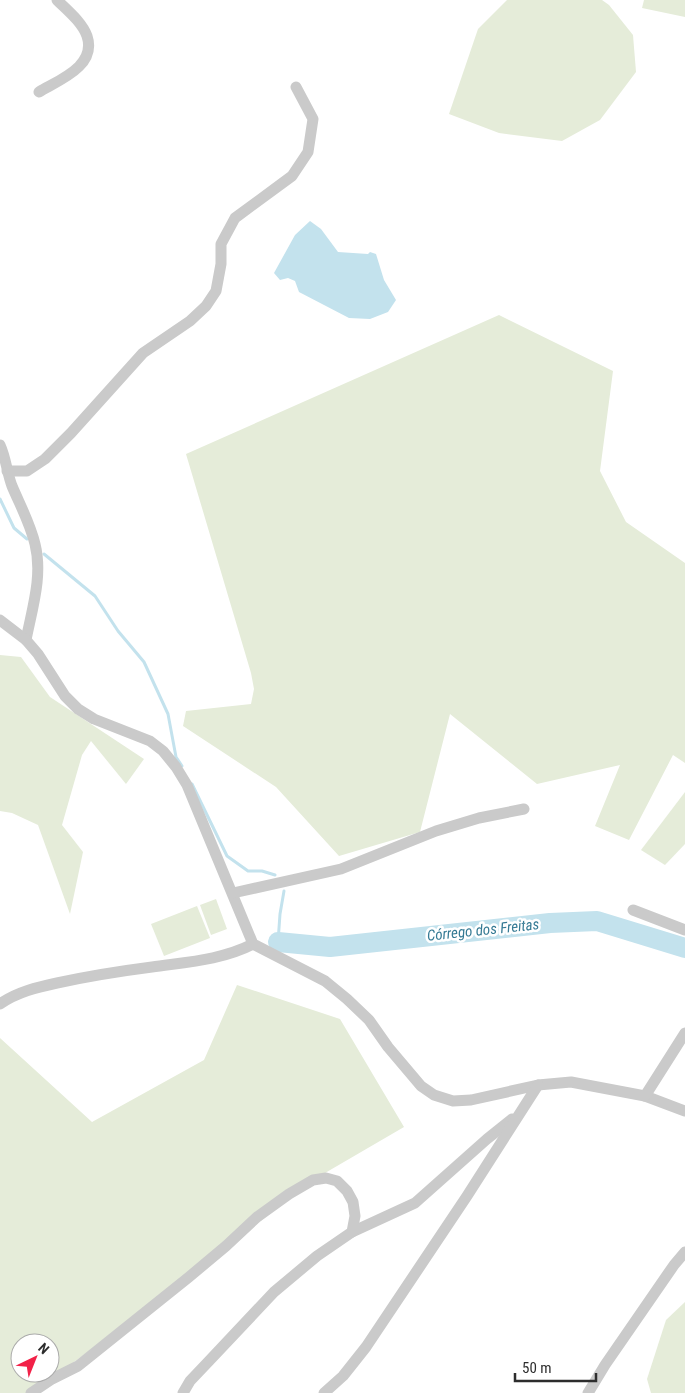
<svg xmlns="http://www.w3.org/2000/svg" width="685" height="1393" font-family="'Roboto Condensed',sans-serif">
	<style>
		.green { fill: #e5ecd9; fill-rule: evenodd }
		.water { fill: #c3e2ed }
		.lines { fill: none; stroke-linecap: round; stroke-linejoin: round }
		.stream { stroke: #c3e2ed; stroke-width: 3 }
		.river { stroke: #c3e2ed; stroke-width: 20 }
		.minor { stroke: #cacaca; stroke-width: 11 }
		.labels { text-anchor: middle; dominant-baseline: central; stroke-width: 5; stroke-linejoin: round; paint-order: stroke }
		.water-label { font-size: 15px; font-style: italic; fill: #357a94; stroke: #fff }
	</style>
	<rect width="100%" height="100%" fill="#fff"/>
	<!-- green -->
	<g class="green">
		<path d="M 507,0 L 602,0 L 609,5 L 633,35 L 636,72 L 600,120 L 562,141 L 499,133 L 449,114 L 478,29 Z"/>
		<path d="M 644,0 L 685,0 L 685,17 L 642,8 Z"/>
		<path d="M 499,315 L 613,371 L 600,471 L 626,522 L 685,563 L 685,763 L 673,755 L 629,840 L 595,826 L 620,765 L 537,784 L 450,714 L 420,832 L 339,856 L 276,787 L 183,726 L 186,711 L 251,704 L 254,689 L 251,673 L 186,454 Z"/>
		<path d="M 0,655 L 21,657 L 50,697 L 144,759 L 126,784 L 91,741 L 82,755 L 62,825 L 83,852 L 70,914 L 38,825 L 12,813 L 0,811 Z"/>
		<path d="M 685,792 L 685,844 L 665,865 L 641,850 Z"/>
		<path d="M 216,899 L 227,929 L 211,935 L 200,905 Z"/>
		<path d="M 197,906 L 210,938 L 164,956 L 151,924 Z"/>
		<path d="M 237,985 L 340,1019 L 404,1127 L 313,1180 L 189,1277 L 32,1393 L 0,1393 L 0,1038 L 92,1122 L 204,1060 ZM 20,1343 L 50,1343 L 50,1373 L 20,1373 Z"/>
		<path d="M 685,1302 L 685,1393 L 651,1393 L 647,1379 L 666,1320 Z"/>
	</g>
	<!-- water -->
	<path class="water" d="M 310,221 L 321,229 L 338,252 L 368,254 L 370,252 L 376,254 L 384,280 L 396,300 L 388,312 L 370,319 L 349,318 L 299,292 L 295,281 L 288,278 L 280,280 L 274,273 L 295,235 Z"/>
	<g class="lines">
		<!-- stream -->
		<g class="stream">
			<path d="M 0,499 L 14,528 L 27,539"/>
			<path d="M 44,554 L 95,596 L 118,631 L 144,662 L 168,714 L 176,757 L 182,766"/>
			<path d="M 192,784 L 227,856 L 248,871 L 262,871 L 275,875"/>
			<path d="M 278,942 L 280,914 L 284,891"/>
		</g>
		<!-- river -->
		<path class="river" d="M 278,942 L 330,947 L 550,923 L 597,921 L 685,948"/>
		<!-- minor -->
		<g class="minor">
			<path d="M 39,92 C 59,80 97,66 87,36 C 82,22 67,10 57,0"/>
			<path d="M 0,445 C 6,458 7,473 12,486 C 20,505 30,523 35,544 C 43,576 32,609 26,640"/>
			<path d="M 7,471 L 27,471 L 45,459 L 71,433 L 143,353 L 190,321 L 206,306 L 216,291 L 221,264 L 221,244 L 235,218 L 292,176 L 308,152 L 313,119 L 296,87"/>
			<path d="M 0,620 L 26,640 L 38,654 L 65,696 L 78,709 L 94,719 L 150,741 L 163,751 L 176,767 L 187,785 L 253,944 L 325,981 L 347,999 L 369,1020 L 388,1047 L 421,1086 L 434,1095 L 453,1101 L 471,1100 L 538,1085 L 571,1082 L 645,1096 L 685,1111"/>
			<path d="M 233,893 L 341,869 L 436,831 L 479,818 L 524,809"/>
			<path d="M 633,910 L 685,930"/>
			<path d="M 0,1004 C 17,992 38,987 57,983 C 89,976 121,971 152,967 C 186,962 222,960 253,944"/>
			<path d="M 645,1096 L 685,1033"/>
			<path d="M 352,1232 L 415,1203 L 487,1139 L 512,1119"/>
			<path d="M 31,1393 L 52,1379 L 78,1366 L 189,1277 L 226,1246 L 257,1217 L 289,1194 L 313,1180 L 326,1178 L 337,1181 L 347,1191 L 353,1202 L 355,1216 L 352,1232 L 317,1256 L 274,1292 L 209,1361 L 190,1381 L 183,1393"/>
			<path d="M 324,1393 L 343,1376 L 366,1347 L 467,1196 L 538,1085"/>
			<path d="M 588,1393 L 605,1365 L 674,1265 L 685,1252"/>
		</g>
	</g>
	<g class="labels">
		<!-- water labels -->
		<g class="water-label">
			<text transform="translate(483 930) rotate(-6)">Córrego dos Freitas</text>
		</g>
	</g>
	<!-- north arrow -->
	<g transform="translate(35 1358) rotate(43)"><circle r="24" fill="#ffffff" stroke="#ababab"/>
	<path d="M0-4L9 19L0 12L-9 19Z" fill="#f22148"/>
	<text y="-8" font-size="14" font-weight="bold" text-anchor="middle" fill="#2d2d2d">N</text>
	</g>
	<!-- scale -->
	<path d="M515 1373v8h81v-8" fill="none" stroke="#2d2d2d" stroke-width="2.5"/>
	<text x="522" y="1373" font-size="15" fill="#2d2d2d" stroke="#ffffff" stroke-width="4" paint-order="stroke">50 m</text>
</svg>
